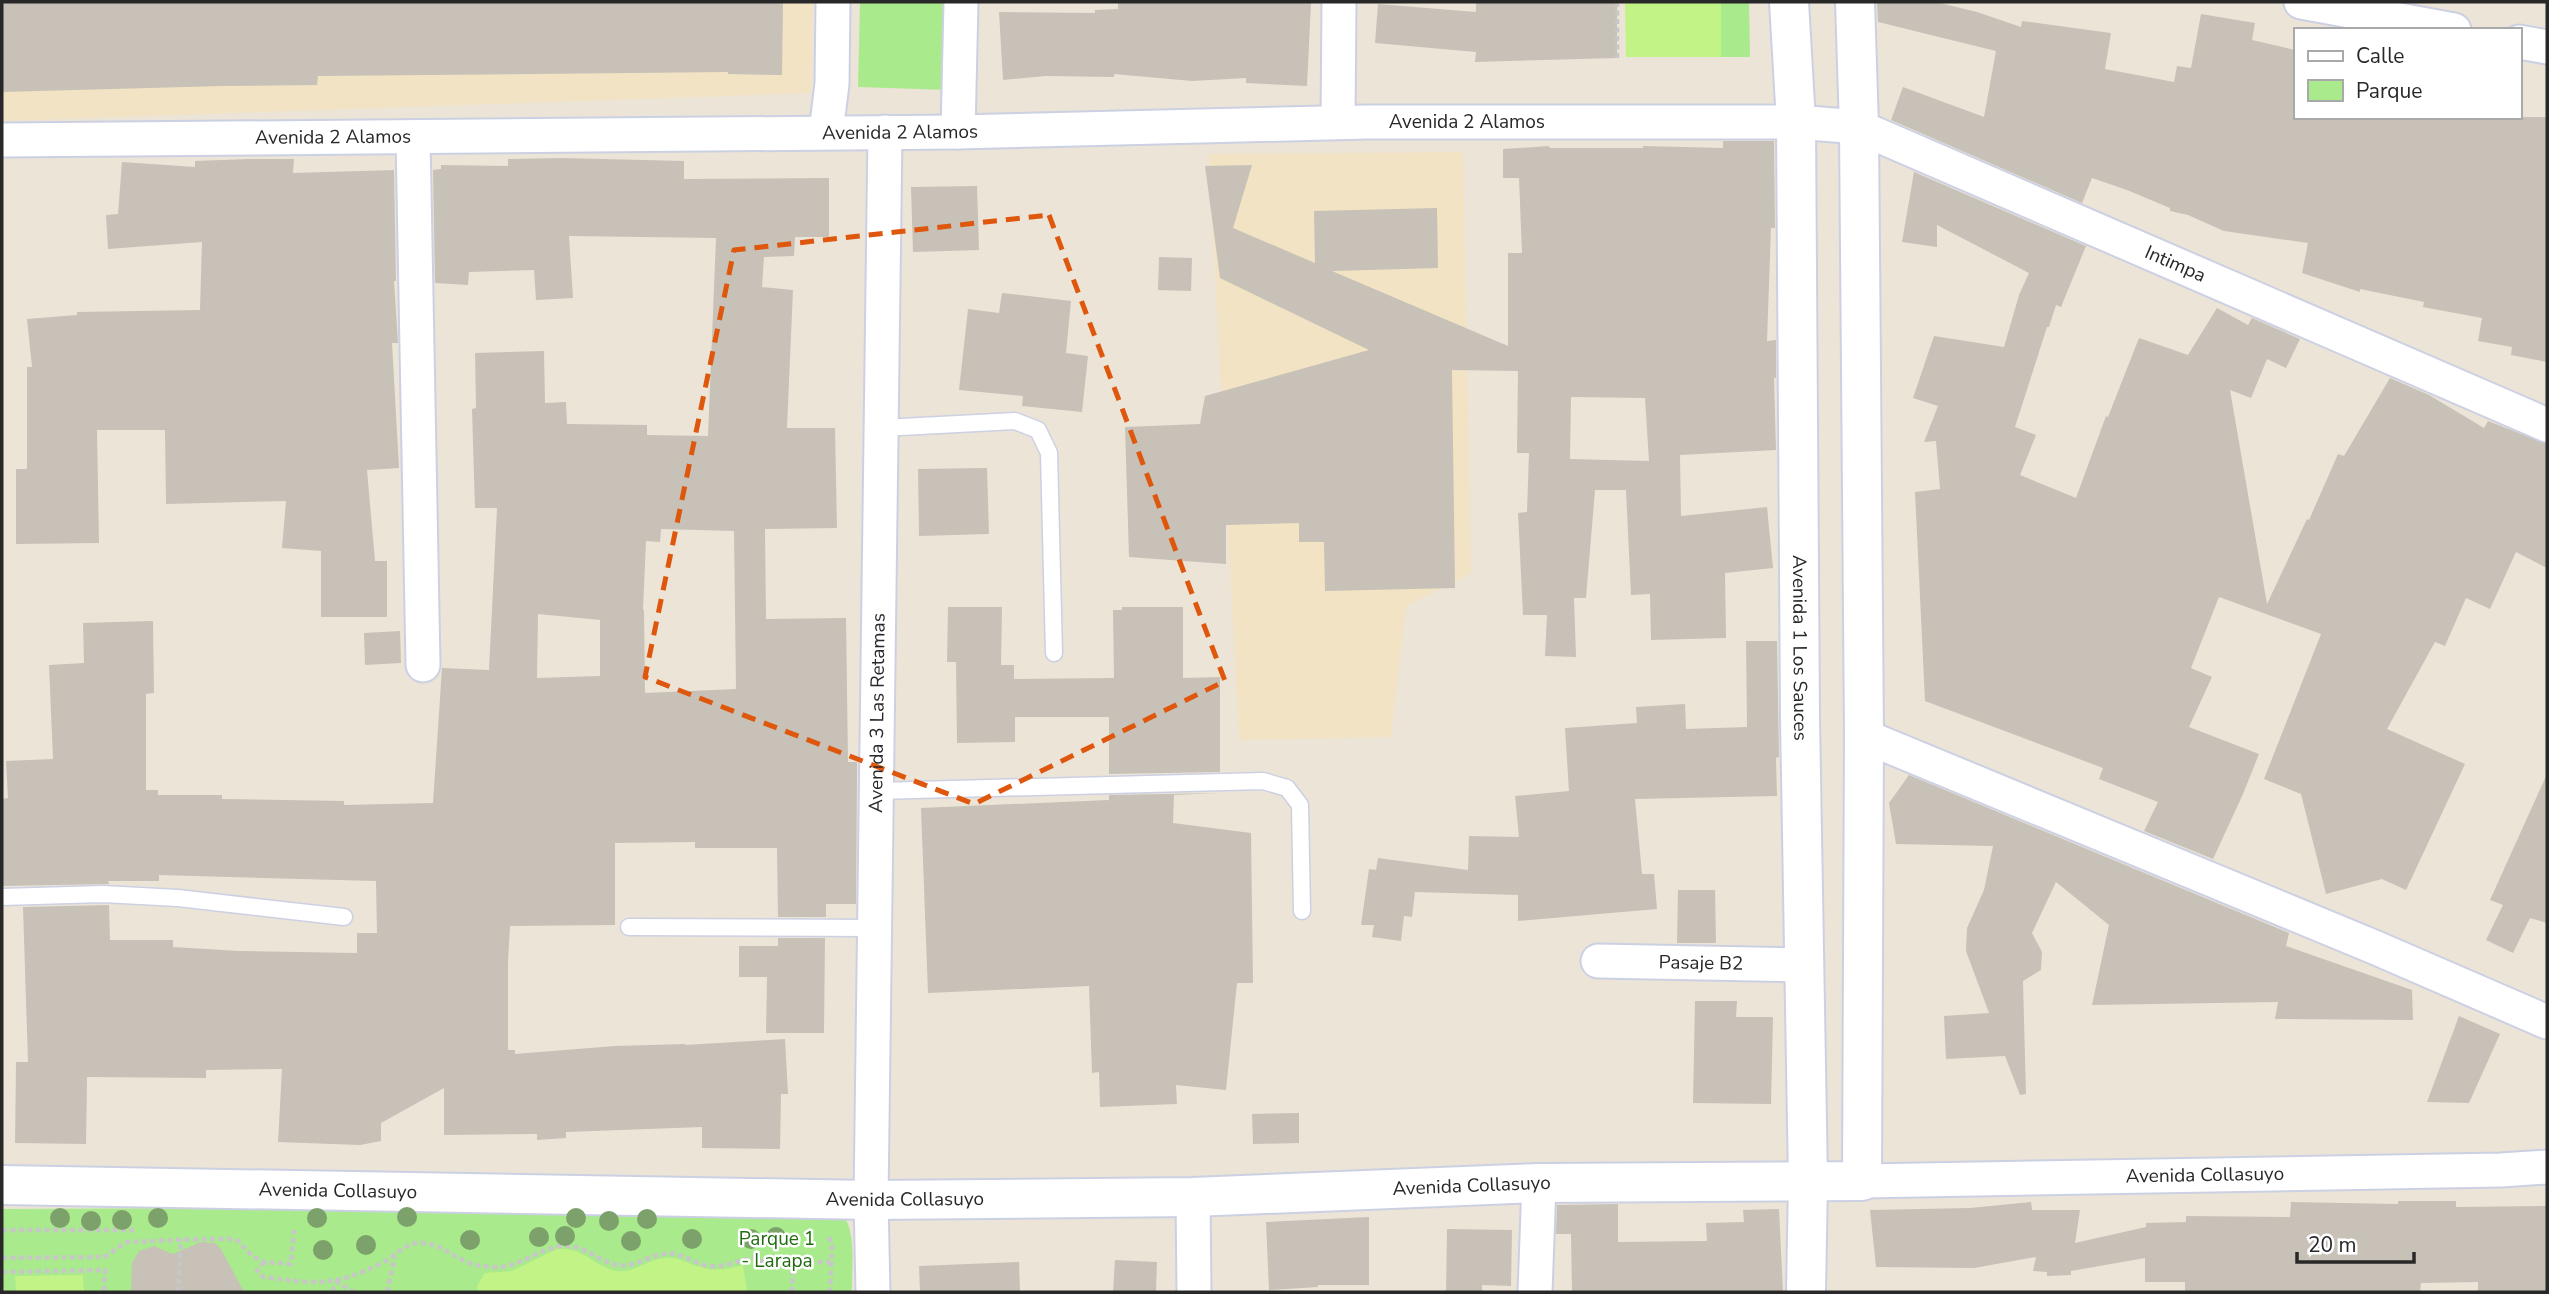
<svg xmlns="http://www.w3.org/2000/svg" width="2549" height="1294" font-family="'Nunito Sans',sans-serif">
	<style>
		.education { fill: #f1e3c3 }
		.green { fill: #a9ea8c }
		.pitch { fill: #c2f386 }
		.building { fill: #c7c1b7; fill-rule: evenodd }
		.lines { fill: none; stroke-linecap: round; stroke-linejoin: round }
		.service-casing { stroke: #ccd0e3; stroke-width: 19 }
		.minor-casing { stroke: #ccd0e3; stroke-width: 37 }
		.tertiary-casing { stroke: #ccd0e3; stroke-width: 42 }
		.path { stroke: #c7c7c7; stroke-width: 4.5; stroke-dasharray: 5 3.5; stroke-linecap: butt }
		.service { stroke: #fff; stroke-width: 16 }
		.minor { stroke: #fff; stroke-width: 33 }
		.tertiary { stroke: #fff; stroke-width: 38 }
		.tree { fill: #7ca16a }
		.marked { fill: none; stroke: #de570d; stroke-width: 5; stroke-dasharray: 14 9; stroke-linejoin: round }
		.labels { text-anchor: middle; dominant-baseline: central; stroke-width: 5; stroke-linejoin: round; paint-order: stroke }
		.street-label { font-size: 19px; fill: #282828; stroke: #fff }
		.park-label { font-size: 19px; fill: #216b11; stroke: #fff }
	</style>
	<rect width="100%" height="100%" fill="#ece4d7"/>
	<!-- education -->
	<g class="education">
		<path d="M 2,2 L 813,2 L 811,93 L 2,121 Z"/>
		<path d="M 1463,152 L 1471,573 L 1406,606 L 1391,737 L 1239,740 L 1209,154 Z"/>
	</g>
	<!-- green -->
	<g class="green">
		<path d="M 860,2 L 952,2 L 949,90 L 858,87 Z"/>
		<path d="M 1721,2 L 1749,2 L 1750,57 L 1721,57 Z"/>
		<path d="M 392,1207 L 843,1214 C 856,1234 852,1264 852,1288 L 851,1292 L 2,1292 L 2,1209 Z"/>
	</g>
	<!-- pitch -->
	<g class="pitch">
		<path d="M 1625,2 L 1721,2 L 1721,57 L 1626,57 Z"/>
		<path d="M 557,1249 C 583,1247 590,1263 612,1270 C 631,1276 646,1260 664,1258 C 677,1256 688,1264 701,1267 C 716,1272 728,1269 743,1265 L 747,1292 L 478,1292 L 477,1286 L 485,1273 L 512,1271 Z"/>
		<path d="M 83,1275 L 84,1292 L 16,1292 L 15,1276 Z"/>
	</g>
	<!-- building -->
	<g class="building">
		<path d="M 2,2 L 783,2 L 782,75 L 728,74 L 728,72 L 318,76 L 317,85 L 222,86 L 2,92 Z"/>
		<path d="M 1118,2 L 1311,2 L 1307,86 L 1246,83 L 1246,78 L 1192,81 L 1114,74 L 1114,77 L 1046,76 L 1003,80 L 999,12 L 1095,13 L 1095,10 L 1118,9 Z"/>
		<path d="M 1476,2 L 1617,2 L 1617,58 L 1475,62 L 1476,52 L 1375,43 L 1378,4 L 1476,12 Z"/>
		<path d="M 1877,2 L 1936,2 L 1977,12 L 2021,27 L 2022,21 L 2111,33 L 2105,69 L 2174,82 L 2177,66 L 2191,68 L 2201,14 L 2255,23 L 2252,40 L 2295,50 L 2295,117 L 2547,117 L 2547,362 L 2511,355 L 2512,347 L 2478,341 L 2482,318 L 2423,307 L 2424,302 L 2360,289 L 2360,292 L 2302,273 L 2308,243 L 2224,231 L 2188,215 L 2170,211 L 2170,208 L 2127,190 L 2092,178 L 2082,203 L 1891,120 L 1903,87 L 1984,117 L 1996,51 L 1878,22 Z"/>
		<path d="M 1723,141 L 1774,141 L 1775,228 L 1771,228 L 1767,341 L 1776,340 L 1776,378 L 1774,378 L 1776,450 L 1680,455 L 1681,516 L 1767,507 L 1773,568 L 1725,573 L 1726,638 L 1651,640 L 1650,594 L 1631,595 L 1626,490 L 1595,490 L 1586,598 L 1574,598 L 1576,657 L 1545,656 L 1547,615 L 1523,615 L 1518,513 L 1527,512 L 1529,453 L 1517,453 L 1518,371 L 1452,370 L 1455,588 L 1325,591 L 1324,542 L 1299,542 L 1299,523 L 1226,525 L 1226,564 L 1129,557 L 1125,427 L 1200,424 L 1205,396 L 1369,350 L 1220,278 L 1205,166 L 1252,165 L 1233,228 L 1315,263 L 1314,211 L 1437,208 L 1438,268 L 1332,271 L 1508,346 L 1508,253 L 1522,253 L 1519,178 L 1503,178 L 1503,149 L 1549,146 L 1550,148 L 1643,148 L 1643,146 L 1723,148 ZM 1571,397 L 1645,398 L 1649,461 L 1570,459 Z"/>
		<path d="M 562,158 L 684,161 L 684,179 L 829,178 L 829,237 L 795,237 L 794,256 L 764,257 L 762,287 L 793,290 L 787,428 L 835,428 L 837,528 L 765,529 L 766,619 L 846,618 L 848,762 L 857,762 L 857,777 L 856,904 L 826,904 L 826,917 L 778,917 L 777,848 L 695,848 L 695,842 L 615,843 L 615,925 L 510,926 L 508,961 L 508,1050 L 515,1050 L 515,1054 L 615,1046 L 685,1044 L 685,1045 L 785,1039 L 788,1094 L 781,1094 L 780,1149 L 702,1148 L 702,1127 L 566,1132 L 566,1138 L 537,1140 L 537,1134 L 444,1135 L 444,1088 L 381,1123 L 381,1141 L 360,1145 L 278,1142 L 282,1069 L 206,1070 L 206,1078 L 87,1077 L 86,1144 L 15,1143 L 16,1062 L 28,1062 L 23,907 L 109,905 L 110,940 L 173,940 L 173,947 L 239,951 L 357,953 L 357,933 L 377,933 L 376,881 L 159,875 L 159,881 L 108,881 L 109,884 L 2,886 L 2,799 L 8,798 L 6,761 L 53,759 L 49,665 L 84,663 L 83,623 L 153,621 L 154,693 L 146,694 L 146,790 L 158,790 L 158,795 L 222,795 L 222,799 L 344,801 L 344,805 L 433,803 L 442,668 L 489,670 L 497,508 L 475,508 L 472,409 L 476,408 L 475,353 L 544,351 L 545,403 L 566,402 L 567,424 L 647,425 L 647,435 L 708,436 L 716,238 L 569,236 L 573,298 L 536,300 L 534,270 L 469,272 L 468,285 L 435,283 L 433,170 L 441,169 L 441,165 L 508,166 L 508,159 ZM 661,529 L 734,531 L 736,689 L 645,693 L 644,610 L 643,610 L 646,541 L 660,542 ZM 538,614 L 600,620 L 600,676 L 537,678 Z"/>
		<path d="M 249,159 L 294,159 L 293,173 L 394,170 L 396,281 L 394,281 L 398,343 L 392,343 L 399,468 L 367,470 L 375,561 L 387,561 L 387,617 L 321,617 L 321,551 L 282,548 L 286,501 L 166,504 L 165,430 L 97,430 L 99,543 L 16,544 L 16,469 L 27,469 L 27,367 L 32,367 L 27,319 L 77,315 L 77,312 L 200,310 L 202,242 L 108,249 L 106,215 L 118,214 L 122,162 L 195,167 L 195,161 Z"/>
		<path d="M 1914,172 L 2086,246 L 2061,307 L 2056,305 L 2049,327 L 2047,327 L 2015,427 L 2036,435 L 2020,475 L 2076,498 L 2106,416 L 2108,417 L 2139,338 L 2188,355 L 2217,308 L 2248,325 L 2252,318 L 2300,339 L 2286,368 L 2267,359 L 2251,398 L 2230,390 L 2267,604 L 2307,519 L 2309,520 L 2338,454 L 2344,456 L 2390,378 L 2429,395 L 2484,428 L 2488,421 L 2547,444 L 2547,568 L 2516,552 L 2490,609 L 2466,598 L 2445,646 L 2435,642 L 2387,729 L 2465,764 L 2406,890 L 2382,879 L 2326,894 L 2301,794 L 2264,779 L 2321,634 L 2219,597 L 2191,668 L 2212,677 L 2189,727 L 2259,754 L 2243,794 L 2213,859 L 2144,831 L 2158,802 L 2099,779 L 2103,768 L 1925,701 L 1915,492 L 1940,489 L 1936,441 L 1924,442 L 1938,406 L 1913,398 L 1934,336 L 2004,347 L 2019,295 L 2029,273 L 1937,225 L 1937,247 L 1902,242 Z"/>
		<path d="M 977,186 L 979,250 L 913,252 L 911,187 Z"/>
		<path d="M 1159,257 L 1192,258 L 1191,291 L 1158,290 Z"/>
		<path d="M 1002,293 L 1071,301 L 1066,353 L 1088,356 L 1082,412 L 1022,406 L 1023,396 L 959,390 L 968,309 L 999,313 Z"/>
		<path d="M 987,468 L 989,534 L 919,536 L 918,469 Z"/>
		<path d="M 948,607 L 1002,607 L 1001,665 L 1014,665 L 1014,679 L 1114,678 L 1113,610 L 1122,610 L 1122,607 L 1183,607 L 1183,678 L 1220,677 L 1220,772 L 1109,774 L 1109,717 L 1015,717 L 1015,742 L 957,743 L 956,662 L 947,662 Z"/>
		<path d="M 400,631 L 401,663 L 365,665 L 364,633 Z"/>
		<path d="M 1746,641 L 1777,641 L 1779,757 L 1776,758 L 1777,796 L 1635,799 L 1642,874 L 1654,874 L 1657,909 L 1518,921 L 1518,895 L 1415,892 L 1412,917 L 1404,916 L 1401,941 L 1372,937 L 1374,925 L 1361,925 L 1369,869 L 1376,870 L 1378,858 L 1468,870 L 1469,836 L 1519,837 L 1515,796 L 1569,791 L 1565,728 L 1637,723 L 1636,707 L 1685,704 L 1686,729 L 1747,727 Z"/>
		<path d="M 2547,774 L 2547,923 L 2530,918 L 2513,953 L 2486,940 L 2503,905 L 2490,900 Z"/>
		<path d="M 1909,775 L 2289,933 L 2286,946 L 2412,990 L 2413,1020 L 2275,1019 L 2278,1002 L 2092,1005 L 2109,925 L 2056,882 L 2032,933 L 2042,952 L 2041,970 L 2023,981 L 2026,1094 L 2020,1095 L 2005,1056 L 1946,1059 L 1944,1016 L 1989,1013 L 1966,951 L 1967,928 L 1984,890 L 1993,846 L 1896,844 L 1889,803 Z"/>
		<path d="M 1220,793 L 1174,795 L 1173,823 L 1251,833 L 1253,983 L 1237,983 L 1226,1090 L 1176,1085 L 1177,1104 L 1100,1107 L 1099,1072 L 1092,1073 L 1089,986 L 928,993 L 921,808 L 1109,800 L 1109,795 Z"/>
		<path d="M 1678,890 L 1715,890 L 1716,943 L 1677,943 Z"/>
		<path d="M 778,938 L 825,938 L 824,1033 L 766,1033 L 767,977 L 739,977 L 739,946 L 778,946 Z"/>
		<path d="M 1695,1001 L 1737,1001 L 1736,1017 L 1773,1017 L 1771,1104 L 1693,1103 Z"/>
		<path d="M 2459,1016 L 2500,1034 L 2469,1103 L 2427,1102 Z"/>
		<path d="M 1299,1113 L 1299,1143 L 1253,1144 L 1252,1114 Z"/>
		<path d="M 2398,1201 L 2456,1201 L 2456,1207 L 2547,1206 L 2547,1292 L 2478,1292 L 2478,1282 L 2421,1283 L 2420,1292 L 2185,1291 L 2185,1282 L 2145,1282 L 2145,1258 L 2071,1271 L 2071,1275 L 2047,1276 L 2047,1272 L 2033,1271 L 2036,1257 L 1974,1268 L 1876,1267 L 1870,1210 L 1970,1208 L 2031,1202 L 2032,1210 L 2080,1210 L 2075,1243 L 2146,1227 L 2146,1223 L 2186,1222 L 2186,1216 L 2290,1217 L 2291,1202 L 2398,1204 Z"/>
		<path d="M 1618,1204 L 1618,1242 L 1707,1241 L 1706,1223 L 1744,1222 L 1743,1210 L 1779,1209 L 1783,1292 L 1572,1292 L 1571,1234 L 1556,1234 L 1557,1205 Z"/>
		<path d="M 1369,1217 L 1369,1285 L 1318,1285 L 1318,1287 L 1269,1290 L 1266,1222 Z"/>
		<path d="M 1447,1229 L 1512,1230 L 1511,1286 L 1482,1285 L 1482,1292 L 1446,1292 Z"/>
		<path d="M 201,1242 L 215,1243 L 221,1249 L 244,1292 L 131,1292 L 132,1263 L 139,1251 L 154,1246 L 173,1254 Z"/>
		<path d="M 1115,1260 L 1157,1262 L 1156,1292 L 1113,1292 Z"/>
		<path d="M 1019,1262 L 1020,1292 L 920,1292 L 919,1266 Z"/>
	</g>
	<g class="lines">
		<!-- service casing -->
		<g class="service-casing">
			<g id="service">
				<path d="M 882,428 L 1015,421 L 1038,430 L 1049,453 L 1054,653"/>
				<path d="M 877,791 L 1263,781 L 1287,788 L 1300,805 L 1302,911"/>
				<path d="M 2,897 L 103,894 L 178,898 L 344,917"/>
				<path d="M 629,927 L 875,928"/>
			</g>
		</g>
		<!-- minor casing -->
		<g class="minor-casing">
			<g id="minor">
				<path d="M 2301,2 L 2454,30"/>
				<path d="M 2519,42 L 2547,47"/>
				<path d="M 1338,122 L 1339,2"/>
				<path d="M 826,132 L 832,84 L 833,2"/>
				<path d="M 958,132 L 961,2"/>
				<path d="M 413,137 L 423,665"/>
				<path id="s1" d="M 2,140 L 958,132 L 1367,122 L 1796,122 L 1859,127 L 2547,425"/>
				<path d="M 1864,736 L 2374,947 L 2547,1022"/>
				<path id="s2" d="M 1598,961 L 1804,965"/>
				<path id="s3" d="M 1862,1181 L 2501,1170 L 2547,1167"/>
				<path d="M 1193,1197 L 1194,1292"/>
				<path id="s4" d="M 873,1292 L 871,1200 L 885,132"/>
				<path d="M 1535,1292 L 1539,1183"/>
			</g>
		</g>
		<!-- tertiary casing -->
		<g class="tertiary-casing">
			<g id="tertiary">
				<path id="s5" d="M 1789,2 L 1796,122 L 1800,718 L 1808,1181 L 1806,1292"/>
				<path id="s6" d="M 2,1185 L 871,1200 L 1193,1197 L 1539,1183 L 1862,1181 L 1864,736 L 1859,127 L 1855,2"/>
			</g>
		</g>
		<!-- path -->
		<g class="path">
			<path d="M 1617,2 L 1617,58"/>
			<path d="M 2,1230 L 134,1230"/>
			<path d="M 829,1237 L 832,1246 L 830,1292"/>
			<path d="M 2,1258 L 104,1257 L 127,1242 L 203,1239 L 232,1239 L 238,1241 L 252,1256 L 264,1262 L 291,1264 L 294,1230"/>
			<path d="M 264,1262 L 257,1270 L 259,1274 L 264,1277 C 316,1284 334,1287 382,1263 C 394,1257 405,1243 418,1243 C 438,1242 450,1255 467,1262 C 475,1266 484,1266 493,1267 C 518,1269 538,1248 563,1246 C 583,1244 598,1261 617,1265 C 634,1268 648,1256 663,1254 C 682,1251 691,1263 708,1266 C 724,1268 740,1260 755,1257 L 764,1263 L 831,1262"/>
			<path d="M 2,1272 L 105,1270 L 104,1292"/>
			<path d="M 332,1291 L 337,1282 L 354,1292"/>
			<path d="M 178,1292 L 181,1239"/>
			<path d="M 387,1292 L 395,1257"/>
			<path d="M 792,1292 L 793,1263"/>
		</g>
		<!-- service -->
		<use href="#service" class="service"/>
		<!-- minor -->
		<use href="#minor" class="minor"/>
		<!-- tertiary -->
		<use href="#tertiary" class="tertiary"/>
	</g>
	<!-- trees -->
	<g class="tree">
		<circle cx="407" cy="1217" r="10"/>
		<circle cx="60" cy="1218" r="10"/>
		<circle cx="158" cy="1218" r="10"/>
		<circle cx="317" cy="1218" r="10"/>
		<circle cx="576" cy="1218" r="10"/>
		<circle cx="647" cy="1219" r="10"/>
		<circle cx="122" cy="1220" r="10"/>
		<circle cx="91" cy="1221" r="10"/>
		<circle cx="609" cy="1221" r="10"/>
		<circle cx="565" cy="1236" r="10"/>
		<circle cx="539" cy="1237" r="10"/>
		<circle cx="776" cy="1237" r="10"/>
		<circle cx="692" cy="1239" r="10"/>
		<circle cx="751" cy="1239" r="10"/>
		<circle cx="470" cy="1240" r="10"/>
		<circle cx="631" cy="1241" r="10"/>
		<circle cx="366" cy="1245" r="10"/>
		<circle cx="323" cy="1250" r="10"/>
	</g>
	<!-- marked area -->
	<path class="marked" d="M 1049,215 L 1225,681 L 974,804 L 645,677 L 734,250 Z"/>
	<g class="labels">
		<!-- street labels -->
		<g class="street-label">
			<text stroke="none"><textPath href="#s1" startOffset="1465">Avenida 2 Alamos</textPath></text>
			<text stroke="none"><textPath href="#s1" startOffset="898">Avenida 2 Alamos</textPath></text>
			<text stroke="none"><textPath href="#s1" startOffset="331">Avenida 2 Alamos</textPath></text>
			<text stroke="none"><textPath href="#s1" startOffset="2202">Intimpa</textPath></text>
			<text stroke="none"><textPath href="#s5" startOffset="646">Avenida 1 Los Sauces</textPath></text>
			<text stroke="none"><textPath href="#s4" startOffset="579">Avenida 3 Las Retamas</textPath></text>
			<text stroke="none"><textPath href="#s2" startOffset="103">Pasaje B2</textPath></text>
			<text stroke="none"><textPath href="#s3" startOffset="343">Avenida Collasuyo</textPath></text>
			<text stroke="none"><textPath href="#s6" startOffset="1470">Avenida Collasuyo</textPath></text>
			<text stroke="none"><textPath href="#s6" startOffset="336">Avenida Collasuyo</textPath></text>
			<text stroke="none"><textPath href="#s6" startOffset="903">Avenida Collasuyo</textPath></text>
		</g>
		<!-- park labels -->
		<g class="park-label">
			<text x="777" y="1239">Parque 1<tspan x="777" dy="22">- Larapa</tspan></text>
		</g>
	</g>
	<!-- border -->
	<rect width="2549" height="1294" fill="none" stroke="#282828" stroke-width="7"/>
	<!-- legend -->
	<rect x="2294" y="28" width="228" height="91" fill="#ffffff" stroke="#a9a9a9" stroke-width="2"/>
	<rect x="2308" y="51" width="35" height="10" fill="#ffffff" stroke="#a9a9a9" stroke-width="2"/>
	<text x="2356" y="63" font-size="21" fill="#282828">Calle</text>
	<rect x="2308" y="80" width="35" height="21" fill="#a9ea8c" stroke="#a9a9a9" stroke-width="2"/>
	<text x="2356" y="98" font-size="21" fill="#282828">Parque</text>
	<!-- scale -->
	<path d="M2297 1252v10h117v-10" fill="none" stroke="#282828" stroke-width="3.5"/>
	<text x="2308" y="1252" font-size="21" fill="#282828" stroke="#ffffff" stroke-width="5" paint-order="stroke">20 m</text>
</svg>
